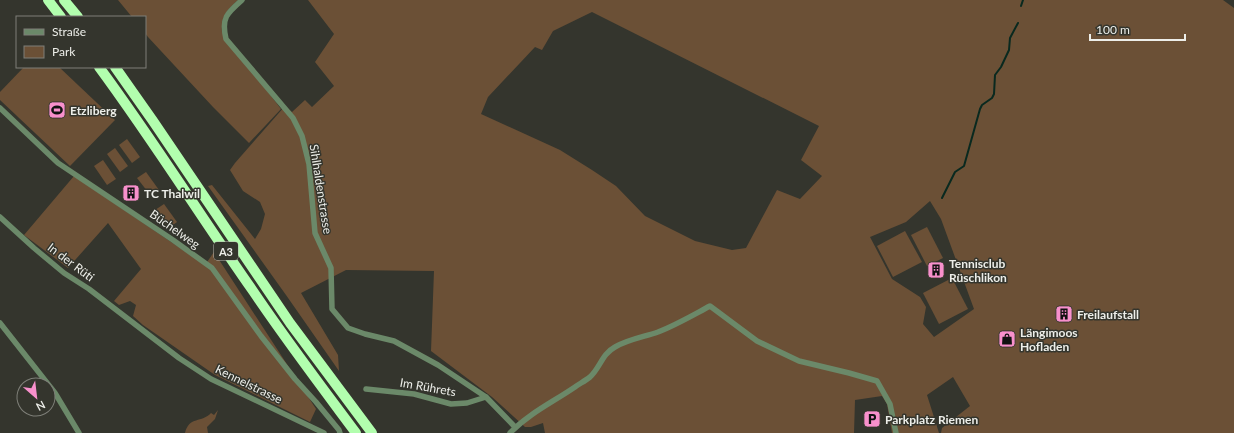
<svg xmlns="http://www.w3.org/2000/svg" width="1234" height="433" font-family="Lato,sans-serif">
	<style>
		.green { fill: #6b5036; fill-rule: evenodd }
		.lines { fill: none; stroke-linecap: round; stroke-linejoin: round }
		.stream { stroke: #09291f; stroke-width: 2 }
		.minor { stroke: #6b8969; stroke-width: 5.5 }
		.motorway { stroke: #b2feae; stroke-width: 10 }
		.labels { text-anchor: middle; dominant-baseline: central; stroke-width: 3; stroke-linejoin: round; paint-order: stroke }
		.shield { fill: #34352d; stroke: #b6b6b1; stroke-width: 1 }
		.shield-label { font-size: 11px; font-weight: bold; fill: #edeee9 }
		.poi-label { font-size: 12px; font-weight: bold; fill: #edeee9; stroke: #34352d; text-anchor: start }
		.street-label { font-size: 12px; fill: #edeee9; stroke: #34352d }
	</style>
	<rect width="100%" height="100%" fill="#34352d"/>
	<!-- green -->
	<g class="green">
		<path d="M 118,0 L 238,0 C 227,10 221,16 222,32 L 281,109 L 249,143 L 213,107 L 148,37 L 145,33 L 145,17 L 132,17 Z"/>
		<path d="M 308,0 L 1223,0 L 1234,8 L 1234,433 L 941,433 L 942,428 L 970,406 L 953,377 L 927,395 L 939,433 L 892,433 L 887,404 L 882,396 L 855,400 L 854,433 L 545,433 L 543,423 L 531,427 L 525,427 L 492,397 L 431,351 L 434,271 L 346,270 L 301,293 L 338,355 L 339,371 L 286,295 L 208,186 L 212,185 L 255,239 L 261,229 L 265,214 L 260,202 L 243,191 L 230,170 L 235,163 L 285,106 L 292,112 L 305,100 L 312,107 L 334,86 L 315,62 L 334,34 ZM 592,12 L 819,126 L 801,160 L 822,176 L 800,199 L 777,190 L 746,248 L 732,250 L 695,241 L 645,216 L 616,186 L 592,170 L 560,150 L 481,114 L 488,97 L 535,47 L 542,50 L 553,31 ZM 930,201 L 941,219 L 974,309 L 934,337 L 923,324 L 926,307 L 920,297 L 892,279 L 870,237 L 906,222 Z"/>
		<path d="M 24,67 L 59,67 L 115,120 L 70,166 L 0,100 L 0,92 Z"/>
		<path d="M 127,139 L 140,157 L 132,163 L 119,145 Z"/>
		<path d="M 115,148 L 128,166 L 120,172 L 107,154 Z"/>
		<path d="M 103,160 L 116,179 L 107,185 L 94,166 Z"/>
		<path d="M 146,172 L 159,190 L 151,196 L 137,178 Z"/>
		<path d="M 74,176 L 205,265 L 214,252 L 316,409 L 310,422 L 215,375 L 143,325 L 133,316 L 136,305 L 130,301 L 119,305 L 114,301 L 141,269 L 108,223 L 68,268 L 24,235 Z"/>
		<path d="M 164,204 L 177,222 L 169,228 L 155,210 Z"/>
		<path d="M 927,227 L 943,258 L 927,266 L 911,235 Z"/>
		<path d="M 905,231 L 922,262 L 893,277 L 877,246 Z"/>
		<path d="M 952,278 L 968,309 L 939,324 L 923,293 Z"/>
		<path d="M 218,410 L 215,419 L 207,427 L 208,433 L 185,433 C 189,416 202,423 211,413 L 214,415 Z"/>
	</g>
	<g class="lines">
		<!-- stream -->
		<g class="stream">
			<path d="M 1021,6 L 1023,0"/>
			<path d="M 942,198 L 955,172 L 964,166 L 980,109 L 982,105 L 992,98 L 994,94 L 995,75 L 1001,67 L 1009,50 L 1010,38 L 1018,23"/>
		</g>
		<!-- minor -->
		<g class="minor">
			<path d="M 242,0 C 227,13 221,18 226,39 L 293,118 L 302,136 L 309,164 L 315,233 L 331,268 L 332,309 L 348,328 L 365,334 L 394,341 L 438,365 L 486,397 L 515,427"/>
			<path d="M 0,108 L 58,163 L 173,240 L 212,268 L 261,336 L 295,379 L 316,402 L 339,430 L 340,433"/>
			<path d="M 0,217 L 34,248 L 64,273 L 89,289 L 179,358 L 211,379 L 324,433"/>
			<path d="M 0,323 L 55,393 L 79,433"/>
			<path d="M 366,389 L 414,394 L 451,404 L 467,403 L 486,397"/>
			<path d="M 510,433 C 528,414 553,402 575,387 C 579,384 585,381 590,377 C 600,368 602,354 615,347 C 629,339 644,337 658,332 C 676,325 693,315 710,306 L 757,341 L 799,361 L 849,373 L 877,381 L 890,404 L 896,433"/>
		</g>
		<!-- motorway -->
		<g class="motorway">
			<path d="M 48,0 L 61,17"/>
			<path d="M 64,0 L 78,17"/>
			<path d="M 99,67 C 153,140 201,217 253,291 C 286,340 321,386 356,433"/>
			<path d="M 115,67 L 153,121 L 290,323 L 372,433"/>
		</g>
	</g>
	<!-- icons -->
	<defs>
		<g id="stadium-square" transform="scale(0.9)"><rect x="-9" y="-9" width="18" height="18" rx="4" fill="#f890cc" stroke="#34352d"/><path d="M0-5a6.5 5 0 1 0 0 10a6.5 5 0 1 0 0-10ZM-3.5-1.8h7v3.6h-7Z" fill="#111"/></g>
		<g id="building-square" transform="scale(0.9)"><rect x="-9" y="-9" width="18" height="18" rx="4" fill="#f890cc" stroke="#34352d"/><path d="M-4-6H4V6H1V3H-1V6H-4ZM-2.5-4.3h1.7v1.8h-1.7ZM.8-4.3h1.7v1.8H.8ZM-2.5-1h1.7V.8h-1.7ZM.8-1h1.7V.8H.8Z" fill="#111"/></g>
		<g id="shop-square" transform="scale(0.9)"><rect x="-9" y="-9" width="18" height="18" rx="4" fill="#f890cc" stroke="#34352d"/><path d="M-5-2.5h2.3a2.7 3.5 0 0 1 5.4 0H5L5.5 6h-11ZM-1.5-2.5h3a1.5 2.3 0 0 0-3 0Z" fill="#111"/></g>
		<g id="parking-square" transform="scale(0.9)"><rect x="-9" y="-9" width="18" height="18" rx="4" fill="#f890cc" stroke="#34352d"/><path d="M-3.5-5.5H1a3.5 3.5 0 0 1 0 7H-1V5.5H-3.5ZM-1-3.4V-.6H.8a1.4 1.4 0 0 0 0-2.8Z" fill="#111"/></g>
	</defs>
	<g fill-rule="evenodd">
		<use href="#stadium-square" x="57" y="110"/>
		<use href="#building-square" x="131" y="193"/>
		<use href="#building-square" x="936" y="270"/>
		<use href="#building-square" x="1064" y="314"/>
		<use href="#shop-square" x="1007" y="339"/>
		<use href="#parking-square" x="872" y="419"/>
	</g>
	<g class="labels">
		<!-- shield labels -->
		<rect class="shield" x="214" y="242" width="24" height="18" rx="3"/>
		<g class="shield-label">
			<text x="226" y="251">A3</text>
		</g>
		<!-- poi labels -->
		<g class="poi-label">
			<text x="70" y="110">Etzliberg</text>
			<text x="144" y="193">TC Thalwil</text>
			<text x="949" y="263">Tennisclub<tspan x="949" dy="14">Rüschlikon</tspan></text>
			<text x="1077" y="314">Freilaufstall</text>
			<text x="1020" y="332">Längimoos<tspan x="1020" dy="14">Hofladen</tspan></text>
			<text x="885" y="419">Parkplatz Riemen</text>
		</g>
		<!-- street labels -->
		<g class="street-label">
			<text transform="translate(321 189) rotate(81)">Sihlhaldenstrasse</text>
			<text transform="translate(175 229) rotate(35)">Büchelweg</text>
			<text transform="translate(71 262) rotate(37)">In der Rüti</text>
			<text transform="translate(249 384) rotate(26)">Kennelstrasse</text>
			<text transform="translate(428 387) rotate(10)">Im Rührets</text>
		</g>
	</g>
	<!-- legend -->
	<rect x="16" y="16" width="130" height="52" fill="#34352d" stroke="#7e7f78"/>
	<rect x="24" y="29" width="20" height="6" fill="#6b8969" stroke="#7e7f78"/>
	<text x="52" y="36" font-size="12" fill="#edeee9">Straße</text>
	<rect x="24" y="46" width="20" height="12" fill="#6b5036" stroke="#7e7f78"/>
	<text x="52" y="56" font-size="12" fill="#edeee9">Park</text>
	<!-- north arrow -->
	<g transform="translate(36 397) rotate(152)"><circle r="19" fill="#34352d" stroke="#7e7f78"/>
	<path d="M0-3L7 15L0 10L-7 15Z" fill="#f890cc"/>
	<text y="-6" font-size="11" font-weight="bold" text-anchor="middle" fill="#edeee9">N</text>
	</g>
	<!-- scale -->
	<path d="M1090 34v6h95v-6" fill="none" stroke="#edeee9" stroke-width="2"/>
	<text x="1096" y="34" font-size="12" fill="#edeee9" stroke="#34352d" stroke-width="3" paint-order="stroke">100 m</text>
</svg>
